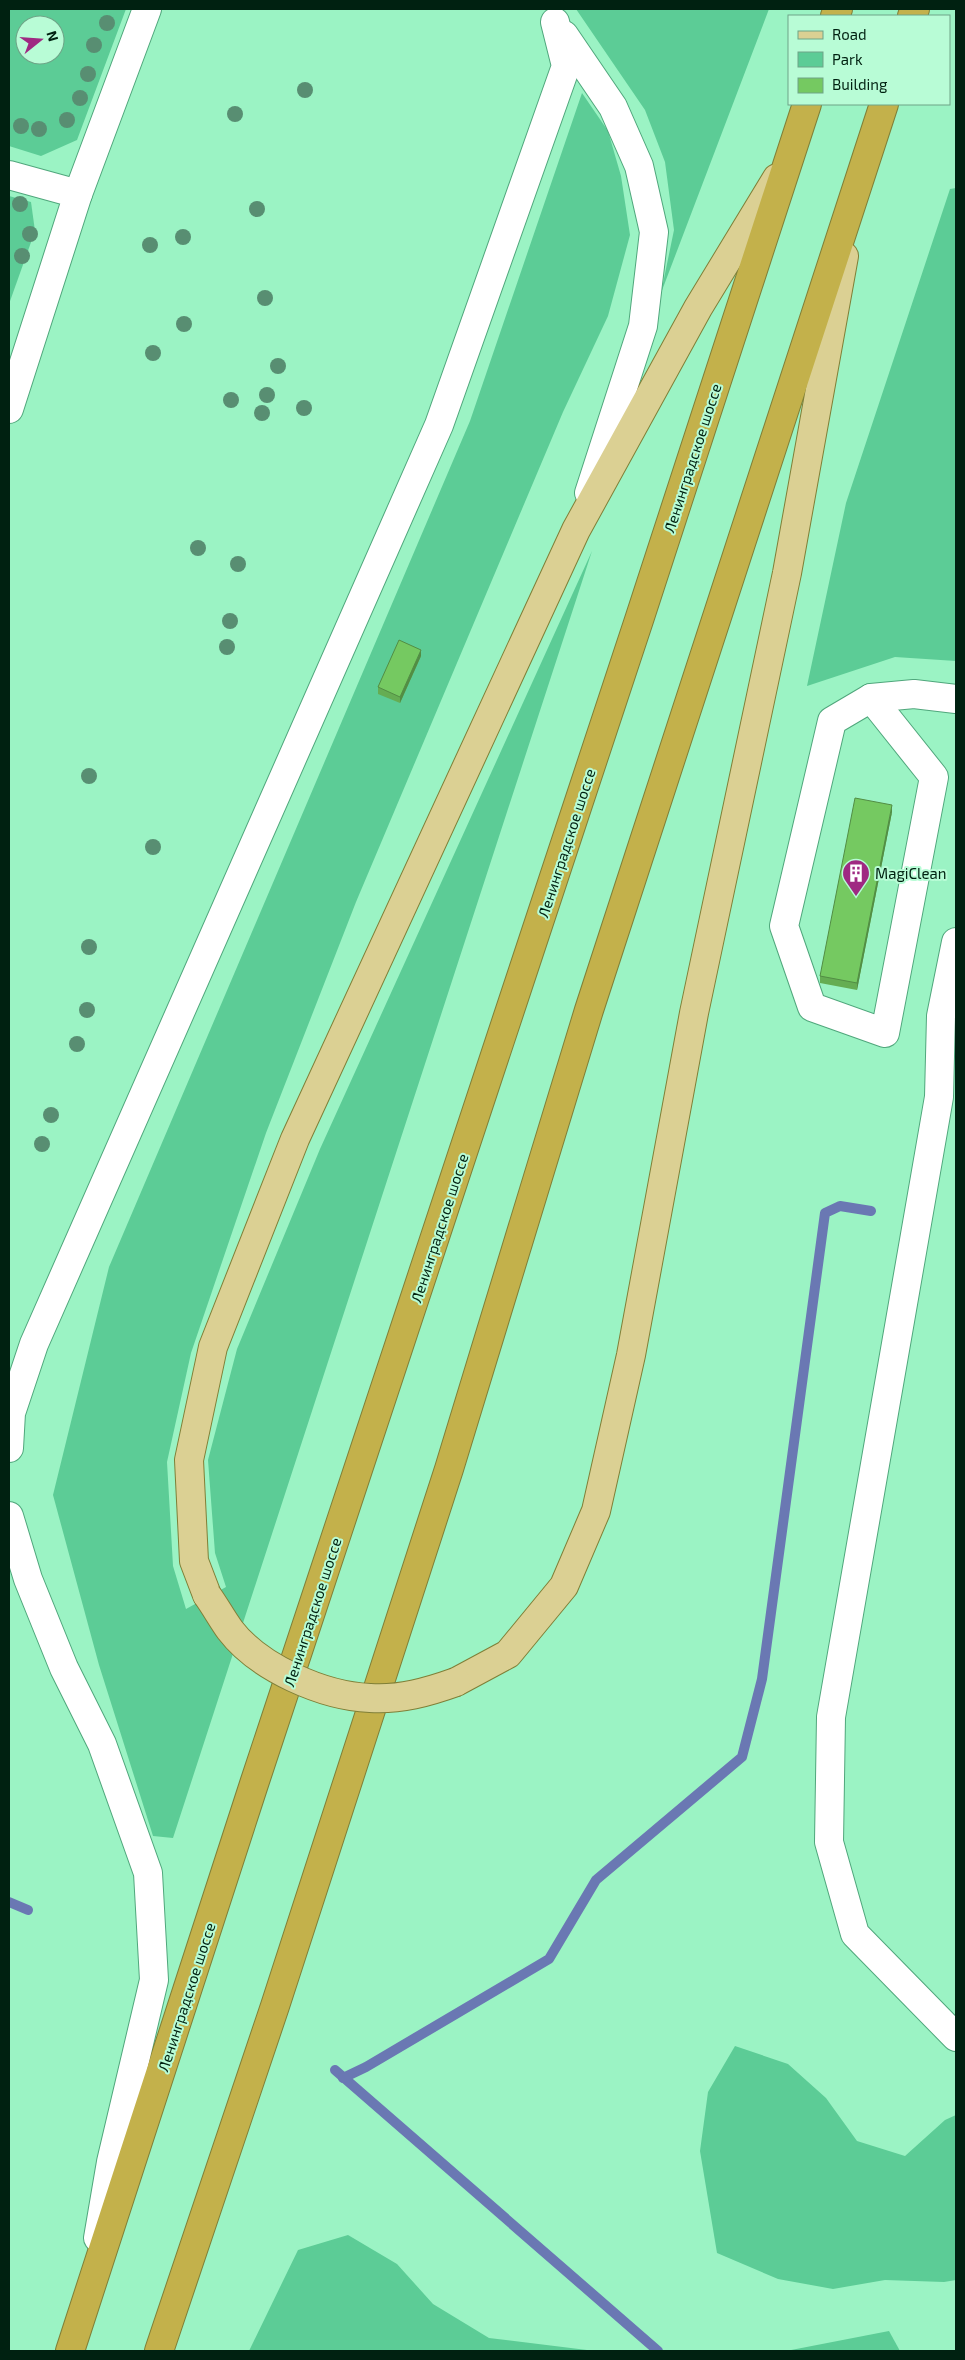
<svg xmlns="http://www.w3.org/2000/svg" width="965" height="2360" font-family="'Exo 2',sans-serif">
	<style>
		.green { fill: #5ccc96; fill-rule: evenodd }
		.lines { fill: none; stroke-linecap: round; stroke-linejoin: round }
		.stream { stroke: #6a78b3; stroke-width: 10 }
		.minor-casing { stroke: #50a77c; stroke-width: 30 }
		.major-casing { stroke: #7f7f37; stroke-width: 30 }
		.highway-casing { stroke: #7f7f37; stroke-width: 30 }
		.minor { stroke: #fff; stroke-width: 28 }
		.major { stroke: #dbd093; stroke-width: 28 }
		.highway { stroke: #c3b14b; stroke-width: 28 }
		.major-bridge-casing { stroke: #7f7f37; stroke-width: 30; stroke-linecap: butt }
		.major-bridge { stroke: #dbd093; stroke-width: 28 }
		.tree { fill: #588e72 }
		.wall { fill: #65ad53 }
		.shaded-wall { fill: #528d44 }
		.building { fill: #75c961; stroke: #528d44 }
		.labels { text-anchor: middle; dominant-baseline: central; stroke-width: 4; stroke-linejoin: round; paint-order: stroke }
		.street-label { font-size: 15px; fill: #002111; stroke: #b8fcd6 }
		.poi-label { font-size: 15px; fill: #002111; stroke: #b8fcd6; text-anchor: start }
	</style>
	<rect width="100%" height="100%" fill="#9bf3c4"/>
	<!-- green -->
	<g class="green">
		<path d="M 9,9 L 126,9 L 77,140 L 41,156 L 9,146 ZM 25,25 L 55,25 L 55,55 L 25,55 Z"/>
		<path d="M 576,9 L 769,9 L 661,293 L 674,230 L 665,162 L 645,110 Z"/>
		<path d="M 582,93 L 608,131 L 621,176 L 630,235 L 608,316 L 563,412 L 356,902 L 266,1133 L 191,1353 L 167,1462 L 173,1566 L 186,1609 L 226,1587 L 215,1553 L 208,1460 L 237,1349 L 320,1149 L 592,551 L 173,1838 L 153,1836 L 99,1665 L 53,1495 L 109,1267 L 470,421 Z"/>
		<path d="M 956,188 L 956,661 L 895,657 L 807,686 L 846,503 L 950,189 Z"/>
		<path d="M 9,196 L 31,202 L 35,231 L 9,304 Z"/>
		<path d="M 735,2046 L 788,2064 L 826,2098 L 857,2141 L 905,2156 L 945,2120 L 956,2115 L 956,2280 L 944,2282 L 885,2280 L 833,2289 L 778,2279 L 717,2253 L 700,2151 L 708,2092 Z"/>
		<path d="M 348,2235 L 397,2264 L 433,2304 L 489,2338 L 595,2351 L 249,2351 L 298,2250 Z"/>
		<path d="M 889,2331 L 900,2351 L 786,2351 Z"/>
	</g>
	<g class="lines">
		<!-- stream -->
		<g class="stream">
			<path d="M 9,1902 L 28,1910"/>
			<path d="M 335,2070 L 658,2351"/>
			<path d="M 343,2078 L 366,2067 L 549,1959 L 596,1880 L 742,1757 L 762,1679 L 825,1213 L 840,1206 L 871,1211"/>
		</g>
		<!-- minor casing -->
		<g class="minor-casing">
			<g id="minor">
				<path d="M 564,35 L 613,107 L 639,166 L 654,232 L 643,326 L 589,493"/>
				<path d="M 9,175 L 78,194"/>
				<path d="M 9,409 L 78,194 L 147,9"/>
				<path d="M 871,698 L 934,777 L 885,1033 L 812,1007 L 784,926 L 832,721 Z"/>
				<path d="M 871,698 L 914,694 L 956,699"/>
				<path d="M 956,942 L 941,1016 L 939,1097 L 831,1717 L 829,1842 L 855,1934 L 956,2037"/>
				<path d="M 9,1448 L 11,1413 L 34,1344 L 439,425 L 566,66 L 555,22"/>
				<path d="M 9,1516 L 28,1579 L 64,1668 L 102,1744 L 148,1873 L 154,1980 L 111,2162 L 98,2238"/>
			</g>
		</g>
		<!-- major casing -->
		<g class="major-casing">
			<g id="major">
				<path d="M 207,1595 L 194,1561 L 189,1460 L 213,1347 L 295,1139 L 576,530 L 698,308 L 777,178"/>
				<path d="M 456,1682 L 508,1654 L 564,1586 L 596,1511 L 631,1355 L 694,1013 L 787,573 L 844,256"/>
			</g>
		</g>
		<!-- highway casing -->
		<g class="highway-casing">
			<g id="highway">
				<path d="M 835,16 L 838,9"/>
				<path d="M 912,16 L 915,9"/>
				<path d="M 70,2351 L 254,1784 L 639,620 L 807,104"/>
				<path d="M 159,2351 L 275,2006 L 449,1469 L 589,1010 L 884,104"/>
			</g>
		</g>
		<!-- minor -->
		<use href="#minor" class="minor"/>
		<!-- major -->
		<use href="#major" class="major"/>
		<!-- highway -->
		<use href="#highway" class="highway"/>
		<!-- major-bridge casing -->
		<g class="major-bridge-casing">
			<path id="major-bridge" d="M 207,1595 C 215,1606 222,1619 230,1630 C 259,1668 323,1696 370,1698 C 400,1700 428,1692 456,1682"/>
		</g>
		<!-- major-bridge -->
		<use href="#major-bridge" class="major-bridge"/>
	</g>
	<!-- trees -->
	<g class="tree">
		<circle cx="107" cy="23" r="8"/>
		<circle cx="94" cy="45" r="8"/>
		<circle cx="88" cy="74" r="8"/>
		<circle cx="305" cy="90" r="8"/>
		<circle cx="80" cy="98" r="8"/>
		<circle cx="235" cy="114" r="8"/>
		<circle cx="67" cy="120" r="8"/>
		<circle cx="21" cy="126" r="8"/>
		<circle cx="39" cy="129" r="8"/>
		<circle cx="20" cy="204" r="8"/>
		<circle cx="257" cy="209" r="8"/>
		<circle cx="30" cy="234" r="8"/>
		<circle cx="183" cy="237" r="8"/>
		<circle cx="150" cy="245" r="8"/>
		<circle cx="22" cy="256" r="8"/>
		<circle cx="265" cy="298" r="8"/>
		<circle cx="184" cy="324" r="8"/>
		<circle cx="153" cy="353" r="8"/>
		<circle cx="278" cy="366" r="8"/>
		<circle cx="267" cy="395" r="8"/>
		<circle cx="231" cy="400" r="8"/>
		<circle cx="304" cy="408" r="8"/>
		<circle cx="262" cy="413" r="8"/>
		<circle cx="198" cy="548" r="8"/>
		<circle cx="238" cy="564" r="8"/>
		<circle cx="230" cy="621" r="8"/>
		<circle cx="227" cy="647" r="8"/>
		<circle cx="89" cy="776" r="8"/>
		<circle cx="153" cy="847" r="8"/>
		<circle cx="89" cy="947" r="8"/>
		<circle cx="87" cy="1010" r="8"/>
		<circle cx="77" cy="1044" r="8"/>
		<circle cx="51" cy="1115" r="8"/>
		<circle cx="42" cy="1144" r="8"/>
	</g>
	<!-- wall -->
	<g class="wall">
		<path d="M 421,656 L 400,703 L 378,694 L 378,687 Z"/>
		<path d="M 892,812 L 857,990 L 820,983 L 820,976 Z"/>
	</g>
	<!-- shaded-wall -->
	<g class="shaded-wall">
		<path d="M 421,650 L 421,656 L 400,703 L 400,697 Z"/>
		<path d="M 892,805 L 892,812 L 857,990 L 857,983 Z"/>
	</g>
	<!-- building -->
	<g class="building">
		<path d="M 399,640 L 421,650 L 400,697 L 378,687 Z"/>
		<path d="M 855,798 L 892,805 L 857,983 L 820,976 Z"/>
	</g>
	<!-- icons -->
	<defs>
		<g id="building-pin" transform="scale(1.4375)"><path d="M0 17L-7.5 6A9.5 9.5 0 1 1 7.5 6Z" fill="#9f2982" stroke="#b8fcd6"/><path d="M-4-6H4V6H1V3H-1V6H-4ZM-2.5-4.3h1.7v1.8h-1.7ZM.8-4.3h1.7v1.8H.8ZM-2.5-1h1.7V.8h-1.7ZM.8-1h1.7V.8H.8Z" fill="#fff"/></g>
	</defs>
	<g fill-rule="evenodd">
		<use href="#building-pin" x="856" y="873"/>
	</g>
	<g class="labels">
		<!-- street labels -->
		<g class="street-label">
			<text transform="translate(692 458) rotate(-72)">Ленинградское шоссе</text>
			<text transform="translate(566 843) rotate(-72)">Ленинградское шоссе</text>
			<text transform="translate(439 1228) rotate(-72)">Ленинградское шоссе</text>
			<text transform="translate(312 1612) rotate(-72)">Ленинградское шоссе</text>
			<text transform="translate(186 1997) rotate(-72)">Ленинградское шоссе</text>
		</g>
		<!-- poi labels -->
		<g class="poi-label">
			<text x="875" y="873">MagiClean</text>
		</g>
	</g>
	<!-- border -->
	<rect width="965" height="2360" fill="none" stroke="#002111" stroke-width="20"/>
	<!-- legend -->
	<rect x="788" y="15" width="162" height="90" fill="#b8fcd6" stroke="#6ea487"/>
	<rect x="798" y="31" width="25" height="8" fill="#dbd093" stroke="#6ea487"/>
	<text x="832" y="40" font-size="15" fill="#002111">Road</text>
	<rect x="798" y="52" width="25" height="15" fill="#5ccc96" stroke="#6ea487"/>
	<text x="832" y="65" font-size="15" fill="#002111">Park</text>
	<rect x="798" y="78" width="25" height="15" fill="#75c961" stroke="#6ea487"/>
	<text x="832" y="90" font-size="15" fill="#002111">Building</text>
	<!-- north arrow -->
	<g transform="translate(40 40) rotate(73)"><circle r="24" fill="#b8fcd6" stroke="#6ea487"/>
	<path d="M0-4L9 19L0 12L-9 19Z" fill="#9f2982"/>
	<text y="-8" font-size="14" font-weight="bold" text-anchor="middle" fill="#002111">N</text>
	</g>
</svg>
